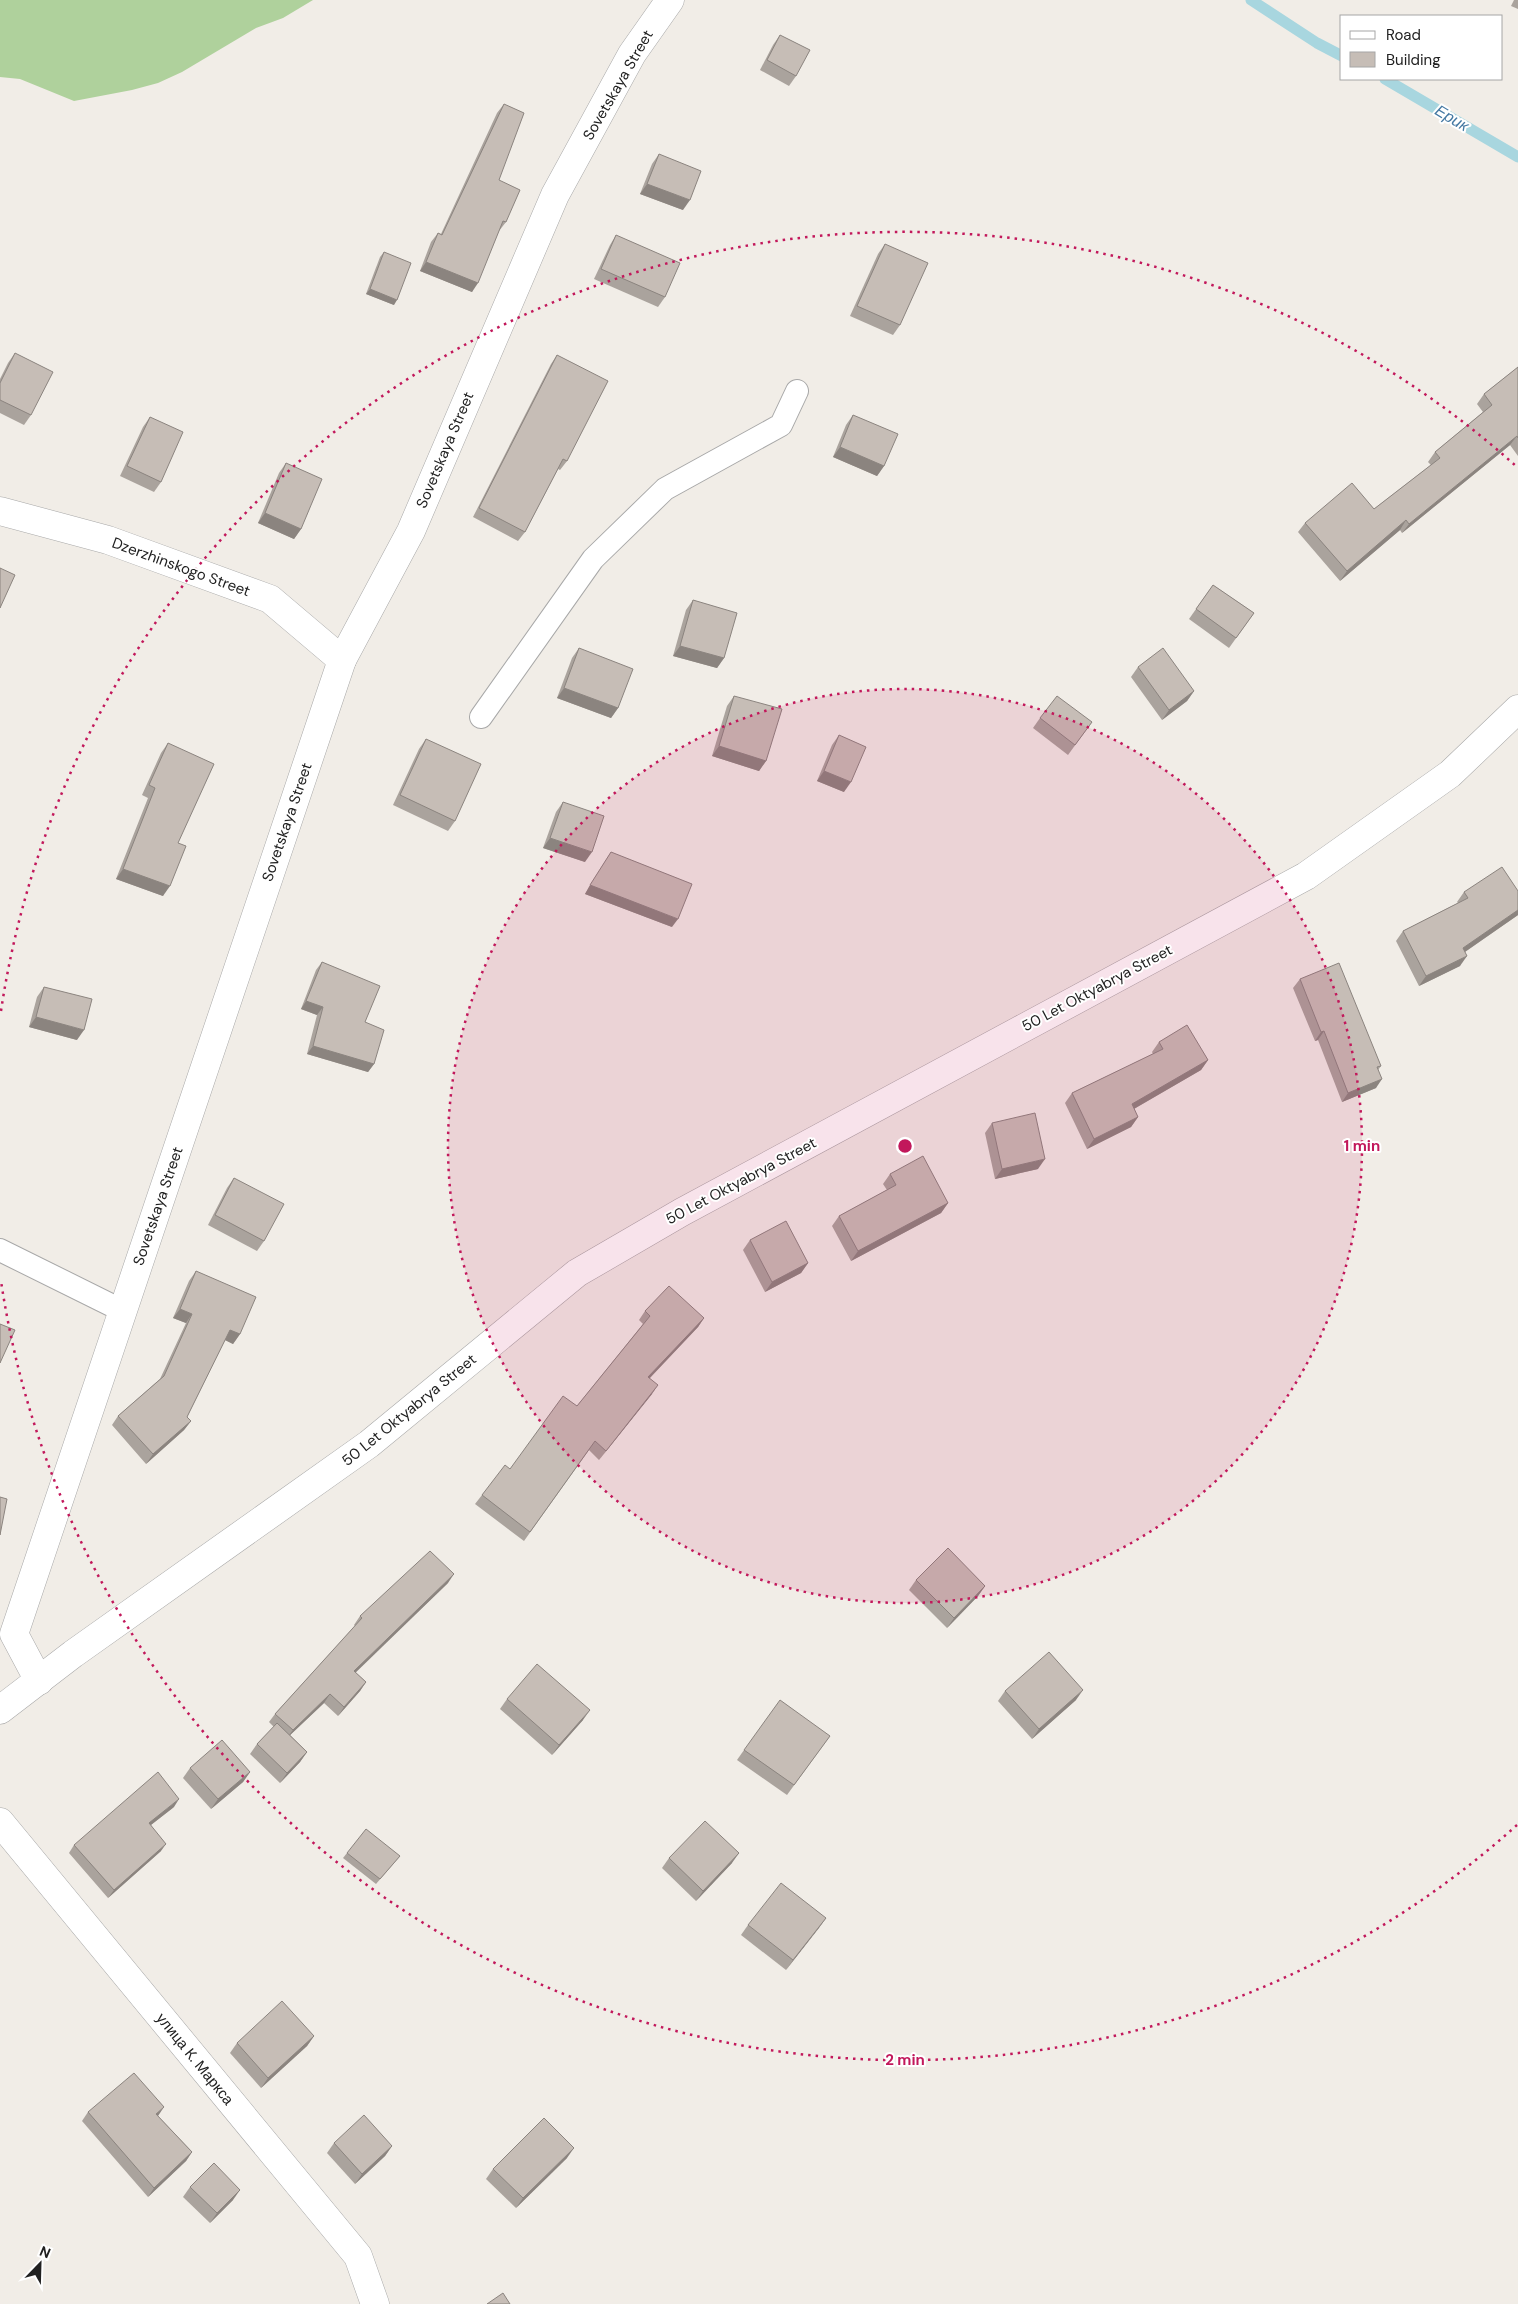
<svg xmlns="http://www.w3.org/2000/svg" width="1518" height="2304" font-family="'DM Sans',sans-serif">
	<style>
		.forest { fill: #afd19c }
		.lines { fill: none; stroke-linecap: round; stroke-linejoin: round }
		.stream { stroke: #a8d6df; stroke-width: 11 }
		.service-casing { stroke: #a8a8a8; stroke-width: 24 }
		.minor-casing { stroke: #a8a8a8; stroke-width: 29 }
		.tertiary-casing { stroke: #a8a8a8; stroke-width: 29 }
		.service { stroke: #fff; stroke-width: 22 }
		.minor { stroke: #fff; stroke-width: 28 }
		.tertiary { stroke: #fff; stroke-width: 28 }
		.wall { fill: #aaa39d }
		.shaded-wall { fill: #8b847f }
		.building { fill: #c6bdb6; stroke: #8b847f }
		.ring { fill: none; stroke: #c2185b; stroke-width: 2.5; stroke-dasharray: 2.5 5 }
		.labels { text-anchor: middle; dominant-baseline: central; stroke-width: 4; stroke-linejoin: round; paint-order: stroke }
		.street-label { font-size: 15px; fill: #212121; stroke: #fff }
		.water-label { font-size: 16px; font-style: italic; fill: #4579a3; stroke: #fff }
		.centre { fill: #c2185b; stroke: #fff; stroke-width: 2.5 }
		.ring-label { font-size: 15px; text-anchor: middle; font-weight: bold; fill: #c2185b; stroke: #fff; stroke-width: 4; stroke-linejoin: round; paint-order: stroke }
	</style>
	<rect width="100%" height="100%" fill="#f1ede7"/>
	<!-- forest -->
	<path class="forest" d="M 0,0 L 313,0 L 283,18 L 256,28 L 182,72 L 158,83 L 132,90 L 74,101 L 20,79 L 0,77 Z"/>
	<g class="lines">
		<!-- stream -->
		<g class="stream">
			<path d="M 1251,0 L 1317,43 L 1342,56"/>
			<path d="M 1385,79 L 1518,157"/>
		</g>
		<!-- service casing -->
		<g class="service-casing">
			<g id="service">
				<path d="M 481,717 L 593,559 L 665,489 L 781,425 L 797,391"/>
				<path d="M 0,1250 L 123,1311"/>
			</g>
		</g>
		<!-- minor casing -->
		<g class="minor-casing">
			<g id="minor">
				<path d="M 0,511 L 108,540 L 270,599 L 342,660"/>
				<path d="M 39,1681 L 14,1634 L 342,660 L 411,531 L 555,195 L 632,54 L 670,0"/>
				<path d="M 0,1822 L 358,2256 L 375,2304"/>
			</g>
		</g>
		<!-- tertiary casing -->
		<g class="tertiary-casing">
			<path id="tertiary" d="M 0,1710 L 73,1654 L 369,1444 L 577,1273 L 682,1212 L 1306,876 L 1450,774 L 1518,709"/>
		</g>
		<!-- service -->
		<use href="#service" class="service"/>
		<!-- minor -->
		<use href="#minor" class="minor"/>
		<!-- tertiary -->
		<use href="#tertiary" class="tertiary"/>
	</g>
	<!-- wall -->
	<g class="wall">
		<path d="M 1514,0 L 1518,0 L 1518,9 L 1511,6 Z"/>
		<path d="M 780,35 L 796,76 L 789,86 L 760,70 L 773,45 Z"/>
		<path d="M 504,104 L 499,180 L 506,222 L 499,231 L 472,292 L 420,271 L 431,242 L 438,233 L 441,234 L 497,113 Z"/>
		<path d="M 659,154 L 683,210 L 640,194 L 652,164 Z"/>
		<path d="M 616,235 L 665,297 L 658,307 L 594,279 L 610,245 Z"/>
		<path d="M 885,244 L 900,325 L 893,335 L 850,316 L 878,254 Z"/>
		<path d="M 384,252 L 394,305 L 366,294 L 380,257 Z"/>
		<path d="M 15,353 L 31,415 L 24,425 L 0,413 L 0,379 L 8,363 Z"/>
		<path d="M 557,355 L 567,461 L 560,470 L 558,469 L 525,532 L 518,541 L 473,517 L 551,364 Z"/>
		<path d="M 1518,367 L 1518,456 L 1510,445 L 1402,533 L 1400,530 L 1340,581 L 1298,532 L 1305,523 L 1374,509 L 1431,465 L 1428,462 L 1435,452 L 1483,412 L 1477,404 L 1484,394 Z"/>
		<path d="M 853,415 L 884,466 L 877,476 L 833,457 L 846,425 Z"/>
		<path d="M 150,417 L 161,482 L 154,492 L 120,476 L 143,427 Z"/>
		<path d="M 286,463 L 301,529 L 294,539 L 258,523 L 279,473 Z"/>
		<path d="M 1213,585 L 1254,613 L 1229,648 L 1189,619 Z"/>
		<path d="M 693,600 L 724,658 L 717,668 L 673,656 L 686,610 Z"/>
		<path d="M 579,648 L 618,708 L 611,718 L 557,698 L 572,658 Z"/>
		<path d="M 1138,667 L 1194,691 L 1187,701 L 1162,720 L 1131,677 Z"/>
		<path d="M 734,696 L 766,761 L 759,771 L 712,756 L 727,706 Z"/>
		<path d="M 1040,718 L 1092,722 L 1068,755 L 1033,728 Z"/>
		<path d="M 839,735 L 844,792 L 817,781 L 832,745 Z"/>
		<path d="M 426,739 L 455,821 L 448,831 L 393,805 L 419,749 Z"/>
		<path d="M 168,743 L 178,843 L 163,896 L 116,879 L 148,798 L 142,795 L 161,753 Z"/>
		<path d="M 563,802 L 585,862 L 543,848 L 556,812 Z"/>
		<path d="M 611,852 L 672,927 L 585,894 Z"/>
		<path d="M 1518,891 L 1518,915 L 1465,952 L 1460,966 L 1419,986 L 1396,941 L 1403,931 L 1458,903 L 1457,902 L 1464,892 Z"/>
		<path d="M 322,962 L 365,1022 L 374,1064 L 368,1072 L 307,1054 L 317,1015 L 301,1009 L 316,970 Z"/>
		<path d="M 1300,979 L 1381,1066 L 1378,1070 L 1376,1088 L 1342,1102 L 1318,1040 L 1315,1041 L 1293,988 Z"/>
		<path d="M 44,987 L 77,1040 L 29,1027 L 37,997 Z"/>
		<path d="M 1159,1042 L 1208,1060 L 1201,1070 L 1134,1109 L 1138,1117 L 1131,1127 L 1087,1149 L 1065,1103 L 1072,1093 L 1153,1054 L 1152,1052 Z"/>
		<path d="M 992,1123 L 1038,1169 L 995,1179 L 985,1133 Z"/>
		<path d="M 890,1174 L 948,1203 L 941,1213 L 851,1261 L 832,1226 L 839,1216 L 887,1190 L 883,1184 Z"/>
		<path d="M 234,1178 L 264,1241 L 257,1251 L 208,1225 L 227,1188 Z"/>
		<path d="M 750,1240 L 808,1263 L 801,1273 L 765,1292 L 743,1250 Z"/>
		<path d="M 196,1271 L 240,1334 L 233,1344 L 225,1340 L 187,1417 L 191,1421 L 184,1430 L 146,1464 L 112,1425 L 118,1416 L 160,1379 L 186,1323 L 173,1318 L 189,1281 Z"/>
		<path d="M 645,1311 L 704,1318 L 698,1327 L 650,1378 L 652,1394 L 599,1460 L 589,1450 L 524,1541 L 475,1504 L 482,1495 L 577,1406 L 643,1324 L 639,1320 Z"/>
		<path d="M 916,1580 L 985,1586 L 978,1596 L 947,1628 L 909,1590 Z"/>
		<path d="M 448,1583 L 355,1672 L 366,1682 L 360,1691 L 338,1716 L 324,1703 L 290,1735 L 307,1752 L 300,1762 L 280,1783 L 250,1754 L 257,1744 L 274,1727 L 269,1722 L 275,1714 L 355,1626 L 354,1625 L 360,1616 Z"/>
		<path d="M 1005,1691 L 1076,1700 L 1032,1739 L 998,1701 Z"/>
		<path d="M 507,1699 L 583,1720 L 552,1755 L 500,1709 Z"/>
		<path d="M 830,1736 L 787,1795 L 737,1760 L 744,1750 Z"/>
		<path d="M 190,1768 L 250,1772 L 243,1782 L 211,1809 L 183,1778 Z"/>
		<path d="M 174,1807 L 151,1825 L 161,1851 L 108,1898 L 69,1853 L 74,1845 Z"/>
		<path d="M 347,1853 L 400,1856 L 376,1884 L 343,1858 Z"/>
		<path d="M 669,1858 L 732,1863 L 696,1901 L 662,1868 Z"/>
		<path d="M 826,1918 L 786,1970 L 741,1935 L 748,1925 Z"/>
		<path d="M 314,2036 L 307,2046 L 261,2088 L 230,2053 L 237,2043 Z"/>
		<path d="M 88,2112 L 158,2116 L 192,2152 L 186,2161 L 148,2197 L 82,2121 Z"/>
		<path d="M 334,2143 L 392,2146 L 385,2156 L 355,2184 L 327,2153 Z"/>
		<path d="M 567,2158 L 516,2208 L 486,2179 L 493,2169 Z"/>
		<path d="M 190,2187 L 233,2200 L 210,2223 L 183,2197 Z"/>
	</g>
	<!-- shaded-wall -->
	<g class="shaded-wall">
		<path d="M 647,184 L 690,200 L 683,210 L 640,194 Z"/>
		<path d="M 426,262 L 478,283 L 472,292 L 420,271 Z"/>
		<path d="M 370,289 L 397,300 L 394,305 L 366,294 Z"/>
		<path d="M 1517,436 L 1510,445 L 1402,533 L 1409,524 Z"/>
		<path d="M 840,447 L 884,466 L 877,476 L 833,457 Z"/>
		<path d="M 265,513 L 301,529 L 294,539 L 258,523 Z"/>
		<path d="M 1406,520 L 1400,530 L 1340,581 L 1347,571 Z"/>
		<path d="M 680,646 L 724,658 L 717,668 L 673,656 Z"/>
		<path d="M 564,688 L 618,708 L 611,718 L 557,698 Z"/>
		<path d="M 1194,691 L 1187,701 L 1162,720 L 1169,710 Z"/>
		<path d="M 719,746 L 766,761 L 759,771 L 712,756 Z"/>
		<path d="M 824,771 L 851,782 L 844,792 L 817,781 Z"/>
		<path d="M 550,838 L 592,852 L 585,862 L 543,848 Z"/>
		<path d="M 123,869 L 170,886 L 163,896 L 116,879 Z"/>
		<path d="M 590,885 L 678,919 L 672,927 L 585,894 Z"/>
		<path d="M 1518,910 L 1518,915 L 1456,958 L 1463,948 Z"/>
		<path d="M 1467,956 L 1460,966 L 1419,986 L 1426,976 Z"/>
		<path d="M 306,1001 L 323,1007 L 317,1015 L 301,1009 Z"/>
		<path d="M 36,1017 L 84,1030 L 77,1040 L 29,1027 Z"/>
		<path d="M 1324,1031 L 1318,1040 L 1315,1041 L 1321,1032 Z"/>
		<path d="M 313,1046 L 374,1064 L 368,1072 L 307,1054 Z"/>
		<path d="M 1208,1060 L 1201,1070 L 1125,1114 L 1132,1104 Z"/>
		<path d="M 1382,1079 L 1376,1088 L 1342,1102 L 1348,1093 Z"/>
		<path d="M 1138,1117 L 1131,1127 L 1087,1149 L 1094,1139 Z"/>
		<path d="M 1045,1159 L 1038,1169 L 995,1179 L 1002,1169 Z"/>
		<path d="M 948,1203 L 941,1213 L 851,1261 L 858,1251 Z"/>
		<path d="M 808,1263 L 801,1273 L 765,1292 L 772,1282 Z"/>
		<path d="M 180,1309 L 192,1314 L 186,1323 L 173,1318 Z"/>
		<path d="M 704,1318 L 698,1327 L 642,1386 L 648,1377 Z"/>
		<path d="M 230,1330 L 240,1334 L 233,1344 L 223,1339 Z"/>
		<path d="M 658,1385 L 652,1394 L 599,1460 L 606,1451 Z"/>
		<path d="M 191,1421 L 184,1430 L 146,1464 L 153,1454 Z"/>
		<path d="M 454,1574 L 448,1583 L 348,1680 L 354,1671 Z"/>
		<path d="M 985,1586 L 978,1596 L 947,1628 L 954,1618 Z"/>
		<path d="M 366,1682 L 360,1691 L 338,1716 L 344,1707 Z"/>
		<path d="M 1083,1690 L 1076,1700 L 1032,1739 L 1039,1729 Z"/>
		<path d="M 330,1694 L 324,1703 L 286,1739 L 293,1730 Z"/>
		<path d="M 590,1710 L 583,1720 L 552,1755 L 559,1745 Z"/>
		<path d="M 307,1752 L 300,1762 L 280,1783 L 287,1773 Z"/>
		<path d="M 250,1772 L 243,1782 L 211,1809 L 218,1799 Z"/>
		<path d="M 179,1799 L 174,1807 L 143,1831 L 149,1823 Z"/>
		<path d="M 166,1844 L 161,1851 L 108,1898 L 114,1890 Z"/>
		<path d="M 739,1853 L 732,1863 L 696,1901 L 703,1891 Z"/>
		<path d="M 826,1918 L 819,1928 L 786,1970 L 793,1960 Z"/>
		<path d="M 314,2036 L 307,2046 L 261,2088 L 268,2078 Z"/>
		<path d="M 164,2107 L 158,2116 L 156,2114 Z"/>
		<path d="M 392,2146 L 385,2156 L 355,2184 L 362,2174 Z"/>
		<path d="M 574,2148 L 567,2158 L 516,2208 L 523,2198 Z"/>
		<path d="M 192,2152 L 186,2161 L 148,2197 L 154,2188 Z"/>
		<path d="M 240,2190 L 233,2200 L 210,2223 L 217,2213 Z"/>
	</g>
	<!-- building -->
	<g class="building">
		<path d="M 780,35 L 810,50 L 796,76 L 767,60 Z"/>
		<path d="M 504,104 L 524,113 L 499,180 L 520,190 L 506,222 L 503,221 L 478,283 L 426,262 L 438,233 L 442,235 Z"/>
		<path d="M 659,154 L 701,171 L 690,200 L 647,184 Z"/>
		<path d="M 616,235 L 680,263 L 665,297 L 601,269 Z"/>
		<path d="M 885,244 L 928,263 L 900,325 L 857,306 Z"/>
		<path d="M 384,252 L 411,263 L 397,300 L 370,289 Z"/>
		<path d="M 15,353 L 53,372 L 31,415 L 0,400 L 0,383 Z"/>
		<path d="M 557,355 L 608,381 L 567,461 L 563,459 L 525,532 L 479,508 Z"/>
		<path d="M 1518,367 L 1518,438 L 1517,436 L 1409,524 L 1406,520 L 1347,571 L 1305,523 L 1352,483 L 1374,509 L 1440,458 L 1435,452 L 1492,405 L 1484,394 Z"/>
		<path d="M 853,415 L 898,434 L 884,466 L 840,447 Z"/>
		<path d="M 150,417 L 183,432 L 161,482 L 127,466 Z"/>
		<path d="M 286,463 L 322,479 L 301,529 L 265,513 Z"/>
		<path d="M 0,568 L 15,575 L 0,608 Z"/>
		<path d="M 1213,585 L 1254,613 L 1236,638 L 1196,609 Z"/>
		<path d="M 693,600 L 737,613 L 724,658 L 680,646 Z"/>
		<path d="M 579,648 L 633,669 L 618,708 L 564,688 Z"/>
		<path d="M 1163,648 L 1194,691 L 1169,710 L 1138,667 Z"/>
		<path d="M 734,696 L 782,709 L 766,761 L 719,746 Z"/>
		<path d="M 1057,696 L 1092,722 L 1075,745 L 1040,718 Z"/>
		<path d="M 839,735 L 866,747 L 851,782 L 824,771 Z"/>
		<path d="M 426,739 L 481,764 L 455,821 L 400,795 Z"/>
		<path d="M 168,743 L 214,764 L 178,843 L 186,846 L 170,886 L 123,869 L 155,788 L 149,785 Z"/>
		<path d="M 563,802 L 604,816 L 592,852 L 550,838 Z"/>
		<path d="M 611,852 L 692,884 L 678,919 L 590,885 Z"/>
		<path d="M 1502,867 L 1518,891 L 1518,910 L 1463,948 L 1467,956 L 1426,976 L 1403,931 L 1468,898 L 1464,892 Z"/>
		<path d="M 322,962 L 380,986 L 365,1022 L 384,1030 L 374,1064 L 313,1046 L 323,1007 L 306,1001 Z"/>
		<path d="M 1339,963 L 1381,1066 L 1377,1067 L 1382,1079 L 1348,1093 L 1324,1031 L 1321,1032 L 1300,979 Z"/>
		<path d="M 44,987 L 92,999 L 84,1030 L 36,1017 Z"/>
		<path d="M 1187,1025 L 1208,1060 L 1132,1104 L 1138,1117 L 1094,1139 L 1072,1093 L 1163,1049 L 1159,1042 Z"/>
		<path d="M 1035,1113 L 1045,1159 L 1002,1169 L 992,1123 Z"/>
		<path d="M 923,1156 L 948,1203 L 858,1251 L 839,1216 L 896,1185 L 890,1174 Z"/>
		<path d="M 234,1178 L 284,1204 L 264,1241 L 215,1215 Z"/>
		<path d="M 786,1221 L 808,1263 L 772,1282 L 750,1240 Z"/>
		<path d="M 196,1271 L 256,1297 L 240,1334 L 230,1330 L 187,1417 L 191,1421 L 153,1454 L 118,1416 L 164,1376 L 192,1314 L 180,1309 Z"/>
		<path d="M 669,1286 L 704,1318 L 648,1377 L 658,1385 L 606,1451 L 595,1441 L 530,1532 L 482,1495 L 505,1465 L 510,1469 L 563,1396 L 577,1406 L 650,1316 L 645,1311 Z"/>
		<path d="M 0,1324 L 15,1330 L 0,1363 Z"/>
		<path d="M 0,1497 L 7,1499 L 0,1535 Z"/>
		<path d="M 948,1548 L 985,1586 L 954,1618 L 916,1580 Z"/>
		<path d="M 430,1551 L 454,1574 L 354,1671 L 366,1682 L 344,1707 L 330,1694 L 293,1730 L 275,1714 L 362,1618 L 360,1616 Z"/>
		<path d="M 1049,1652 L 1083,1690 L 1039,1729 L 1005,1691 Z"/>
		<path d="M 537,1664 L 590,1710 L 559,1745 L 507,1699 Z"/>
		<path d="M 780,1700 L 830,1736 L 794,1785 L 744,1750 Z"/>
		<path d="M 277,1723 L 307,1752 L 287,1773 L 257,1744 Z"/>
		<path d="M 222,1740 L 250,1772 L 218,1799 L 190,1768 Z"/>
		<path d="M 158,1772 L 179,1799 L 149,1823 L 166,1844 L 114,1890 L 74,1845 Z"/>
		<path d="M 705,1821 L 739,1853 L 703,1891 L 669,1858 Z"/>
		<path d="M 366,1829 L 400,1856 L 380,1879 L 347,1853 Z"/>
		<path d="M 781,1883 L 826,1918 L 793,1960 L 748,1925 Z"/>
		<path d="M 282,2001 L 314,2036 L 268,2078 L 237,2043 Z"/>
		<path d="M 134,2073 L 164,2107 L 156,2114 L 192,2152 L 154,2188 L 88,2112 Z"/>
		<path d="M 364,2115 L 392,2146 L 362,2174 L 334,2143 Z"/>
		<path d="M 544,2118 L 574,2148 L 523,2198 L 493,2169 Z"/>
		<path d="M 214,2163 L 240,2190 L 217,2213 L 190,2187 Z"/>
		<path d="M 503,2293 L 510,2304 L 487,2304 Z"/>
	</g>
	<!-- distance rings -->
	<circle cx="905" cy="1146" r="457" fill="#c2185b" fill-opacity=".12"/>
	<g class="ring">
		<circle cx="905" cy="1146" r="457"/>
		<path d="M1517 1825A914 914 0 0 1 1 1281M1 1011A914 914 0 0 1 1517 467"/>
	</g>
	<g class="labels">
		<!-- street labels -->
		<g class="street-label">
			<text transform="translate(618 85) rotate(-60)">Sovetskaya Street</text>
			<text transform="translate(445 450) rotate(-67)">Sovetskaya Street</text>
			<text transform="translate(181 567) rotate(20)">Dzerzhinskogo Street</text>
			<text transform="translate(287 822) rotate(-71)">Sovetskaya Street</text>
			<text transform="translate(1097 988) rotate(-28)">50 Let Oktyabrya Street</text>
			<text transform="translate(741 1181) rotate(-28)">50 Let Oktyabrya Street</text>
			<text transform="translate(158 1206) rotate(-71)">Sovetskaya Street</text>
			<text transform="translate(409 1410) rotate(-39)">50 Let Oktyabrya Street</text>
			<text transform="translate(195 2059) rotate(51)">улица К. Маркса</text>
		</g>
		<!-- water labels -->
		<g class="water-label">
			<text transform="translate(1452 118) rotate(31)">Ерик</text>
		</g>
	</g>
	<circle cx="905" cy="1146" r="8" class="centre"/>
	<g class="ring-label">
		<text x="1362" y="1151">1 min</text>
		<text x="905" y="2065">2 min</text>
	</g>
	<!-- legend -->
	<rect x="1340" y="15" width="162" height="65" fill="#ffffff" stroke="#a6a6a6"/>
	<rect x="1350" y="31" width="25" height="8" fill="#ffffff" stroke="#a6a6a6"/>
	<text x="1386" y="40" font-size="15" fill="#212121">Road</text>
	<rect x="1350" y="52" width="25" height="15" fill="#c6bdb6" stroke="#a6a6a6"/>
	<text x="1386" y="65" font-size="15" fill="#212121">Building</text>
	<!-- north arrow -->
	<g transform="translate(40 2264) rotate(23)" stroke="#ffffff" stroke-width="4" paint-order="stroke">
	<path d="M0-4L9 19L0 12L-9 19Z" fill="#212121"/>
	<text y="-8" font-size="14" font-weight="bold" text-anchor="middle" fill="#212121">N</text>
	</g>
</svg>
